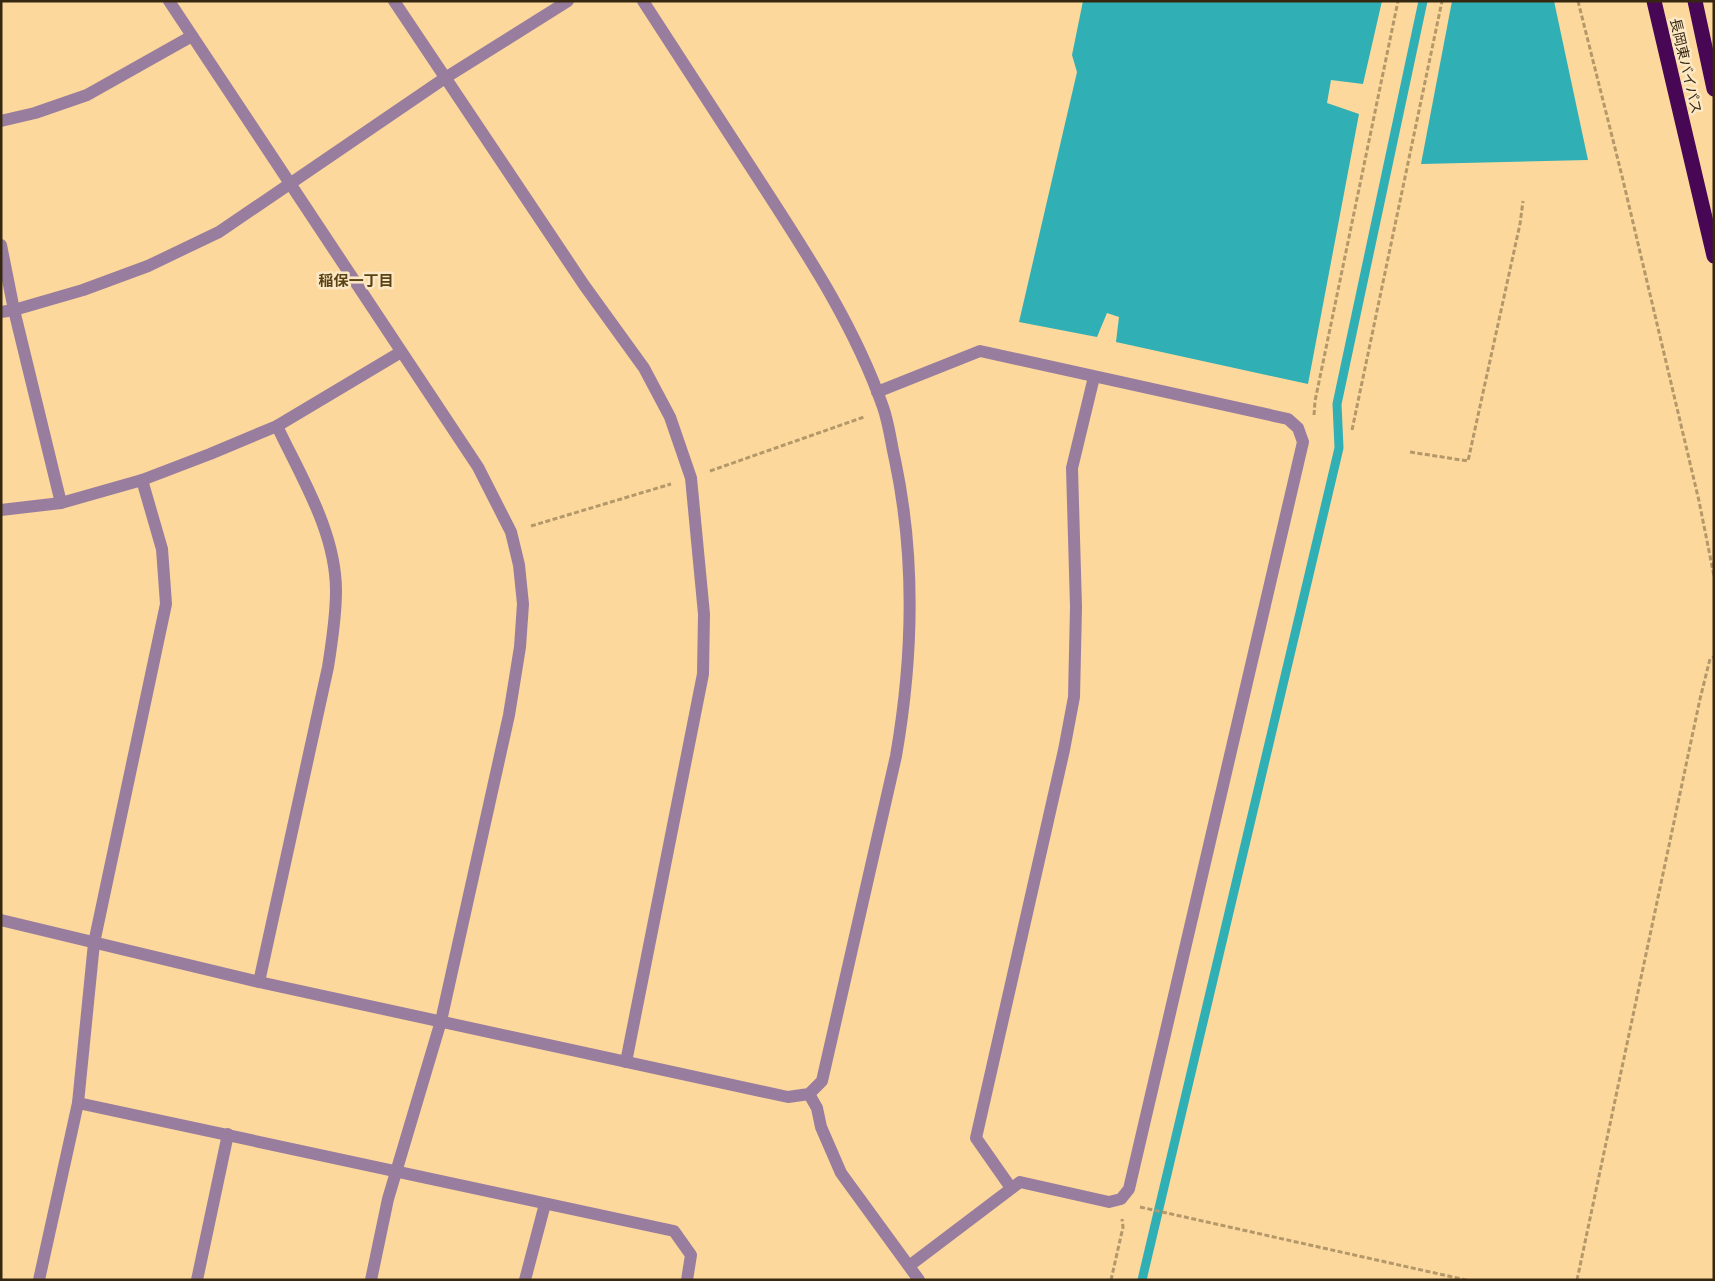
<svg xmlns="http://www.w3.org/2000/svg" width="1715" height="1281" font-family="Poppins,'Noto Sans JP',sans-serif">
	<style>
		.water { fill: #30afb5 }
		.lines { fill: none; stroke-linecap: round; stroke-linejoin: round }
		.stream { stroke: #30afb5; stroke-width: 9 }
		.path { stroke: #b49869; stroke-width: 3; stroke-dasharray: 5 2.5; stroke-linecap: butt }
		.minor { stroke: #997d9f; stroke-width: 12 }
		.highway { stroke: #480755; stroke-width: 15 }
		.labels { text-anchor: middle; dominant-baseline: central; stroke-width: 5; stroke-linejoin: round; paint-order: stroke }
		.street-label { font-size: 14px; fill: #362810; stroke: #fde8c5 }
		.neighbourhood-label { font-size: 15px; font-weight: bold; fill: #5a4215; stroke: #fde8c5 }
	</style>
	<rect width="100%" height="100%" fill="#fcd89c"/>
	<!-- water -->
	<g class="water">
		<path d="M 1083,1 L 1382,1 L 1363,84 L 1331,80 L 1327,103 L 1359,114 L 1308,384 L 1116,342 L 1119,317 L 1107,313 L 1097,337 L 1019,322 L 1077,72 L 1072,55 Z"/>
		<path d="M 1452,1 L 1554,1 L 1588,160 L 1421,164 Z"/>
	</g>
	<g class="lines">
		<!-- stream -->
		<path class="stream" d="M 1142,1280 L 1339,448 L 1337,404 L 1423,1"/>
		<!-- path -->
		<g class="path">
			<path d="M 1578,1 L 1622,176 L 1699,501 L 1714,576"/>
			<path d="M 1314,415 L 1315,401 L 1398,1"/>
			<path d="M 1352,430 L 1442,1"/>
			<path d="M 1410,452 L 1468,461 L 1520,224 L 1523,201"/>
			<path d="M 710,471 L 864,417"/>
			<path d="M 531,526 L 671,484"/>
			<path d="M 1140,1207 L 1466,1280"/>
			<path d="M 1111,1280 L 1123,1227 L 1122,1219"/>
			<path d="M 1577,1280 L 1700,699 L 1710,659 L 1714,657"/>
		</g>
		<!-- minor -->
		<g class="minor">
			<path d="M 169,1 L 478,467 L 511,532 L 519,565 L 523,604 L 520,647 L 509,715 L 441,1021 L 388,1199 L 371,1280"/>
			<path d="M 394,1 L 584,285 L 644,368 L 670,417 L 691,478 L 704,614 L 703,674 L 626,1062"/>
			<path d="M 1,121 L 35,113 L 87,95 L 192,36"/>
			<path d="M 1,245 L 14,310 L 61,503"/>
			<path d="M 1,312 L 14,310 L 83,290 L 148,266 L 219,232 L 445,78 L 568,1"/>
			<path d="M 877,392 L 980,351 L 1288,419 L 1298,428 L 1303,442 L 1129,1189 L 1121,1199 L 1109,1202 L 1020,1182 L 909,1266"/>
			<path d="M 1,510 L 61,503 L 142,480 L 210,454 L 277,426 L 401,352"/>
			<path d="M 1,920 L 259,982 L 788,1097 L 809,1094 L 822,1081 L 896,756 C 913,658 916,559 895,460 C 891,443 889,424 883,407 C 855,327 809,257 763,186 C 723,124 683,63 643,1"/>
			<path d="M 259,982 L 328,667 C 332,642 336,616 336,591 C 336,532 301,477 277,426"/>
			<path d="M 809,1094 L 817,1108 L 821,1127 L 841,1173 L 919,1280"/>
			<path d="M 78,1103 L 674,1231 L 691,1255 L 687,1280"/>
			<path d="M 1011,1188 L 976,1138 L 1064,750 L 1074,697 L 1076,607 L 1072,468 L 1094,377"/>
			<path d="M 39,1280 L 78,1103 L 94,943 L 166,604 L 162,549 L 142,480"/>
			<path d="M 197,1280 L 228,1134"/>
			<path d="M 525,1280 L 545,1204"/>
		</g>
		<!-- highway -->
		<g class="highway">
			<path d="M 1654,1 L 1714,256"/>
			<path d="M 1695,1 L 1714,89"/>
		</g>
	</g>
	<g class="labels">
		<!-- street labels -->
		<g class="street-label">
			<text transform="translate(1686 66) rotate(77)">長岡東バイパス</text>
		</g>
		<!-- neighbourhood labels -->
		<g class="neighbourhood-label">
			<text x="356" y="280">稲保一丁目</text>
		</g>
	</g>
	<!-- border -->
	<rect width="1715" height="1281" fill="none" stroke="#362810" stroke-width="5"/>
</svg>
